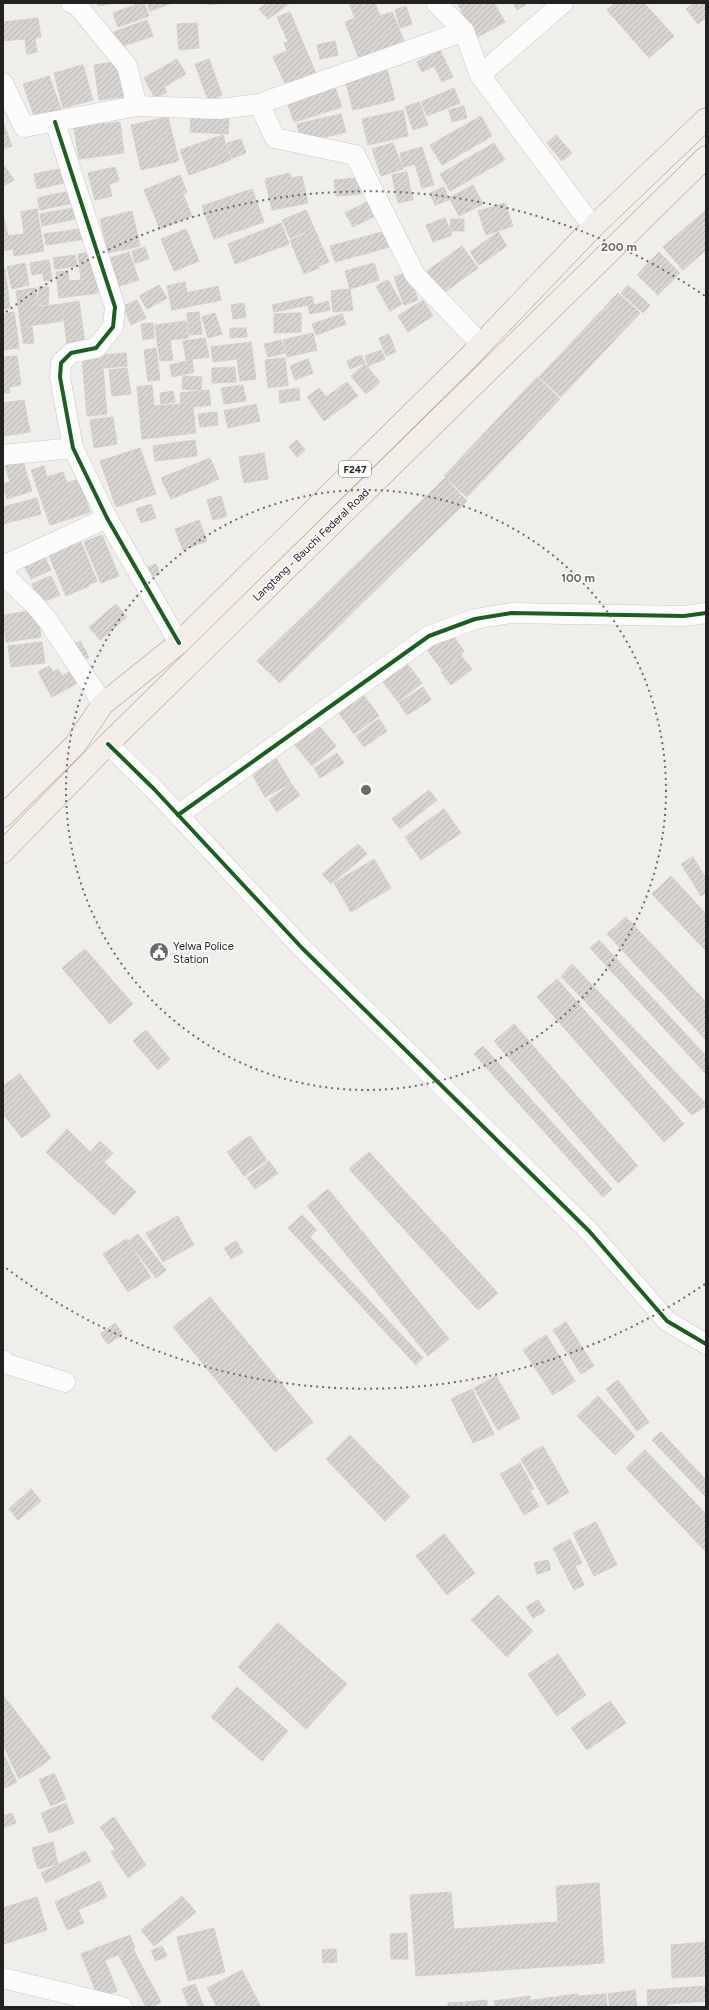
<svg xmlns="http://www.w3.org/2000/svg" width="709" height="2010" font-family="Figtree,sans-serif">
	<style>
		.building { fill: url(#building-hatch); stroke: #d3d0cc }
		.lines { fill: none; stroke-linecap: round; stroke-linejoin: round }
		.minor-casing { stroke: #c9c8c7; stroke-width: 21 }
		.primary-casing { stroke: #a79c86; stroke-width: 23 }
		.minor { stroke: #fdfcfc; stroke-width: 20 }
		.primary { stroke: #f3ede7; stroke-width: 22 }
		.cycleway-casing { stroke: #fff; stroke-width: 6 }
		.cycleway { stroke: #1b5e20; stroke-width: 4 }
		.ring { fill: none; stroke: #6a6968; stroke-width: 2; stroke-dasharray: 2 4 }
		.labels { text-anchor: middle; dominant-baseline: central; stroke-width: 3; stroke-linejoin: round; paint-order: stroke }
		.shield { fill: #fff; stroke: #646464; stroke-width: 1 }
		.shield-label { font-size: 10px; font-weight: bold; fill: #222 }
		.street-label { font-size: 11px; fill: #222; stroke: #fff }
		.poi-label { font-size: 11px; fill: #222; stroke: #fff; text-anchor: start }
		.centre { fill: #6a6968; stroke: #fff; stroke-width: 2 }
		.ring-label { font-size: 12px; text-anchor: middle; font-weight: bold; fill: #6a6968; stroke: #fff; stroke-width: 3; stroke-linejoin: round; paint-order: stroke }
	</style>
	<defs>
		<pattern id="building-hatch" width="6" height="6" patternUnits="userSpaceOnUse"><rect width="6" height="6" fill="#d7d4d2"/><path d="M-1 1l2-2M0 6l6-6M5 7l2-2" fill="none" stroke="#b8b6b4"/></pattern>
	</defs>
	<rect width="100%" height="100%" fill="#f0eeeb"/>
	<!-- building -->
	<g class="building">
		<path d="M 98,3 L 116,3 L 98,6 Z"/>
		<path d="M 140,3 L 144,3 L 149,16 L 118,27 L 113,13 Z"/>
		<path d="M 147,3 L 172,3 L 150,11 Z"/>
		<path d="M 207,3 L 224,3 L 208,5 Z"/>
		<path d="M 267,3 L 290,3 L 268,19 L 259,9 Z"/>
		<path d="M 349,3 L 375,3 L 380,16 L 392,12 L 404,41 L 359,59 L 345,22 L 355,18 Z"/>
		<path d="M 457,3 L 494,3 L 505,22 L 476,38 Z"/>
		<path d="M 513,3 L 528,3 L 517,10 Z"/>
		<path d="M 615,3 L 644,3 L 674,36 L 649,58 L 607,10 Z"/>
		<path d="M 693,3 L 706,4 L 706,18 L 698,24 L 686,9 Z"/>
		<path d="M 406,6 L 412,24 L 400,28 L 395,10 Z"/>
		<path d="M 290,12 L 317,76 L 287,88 L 273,57 L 287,51 L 284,43 L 288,42 L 277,17 Z"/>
		<path d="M 38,18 L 41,37 L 35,38 L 37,52 L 27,54 L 25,39 L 3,41 L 3,22 Z"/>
		<path d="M 147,20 L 153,36 L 120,47 L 114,32 Z"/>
		<path d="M 197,23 L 199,48 L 179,50 L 177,24 Z"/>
		<path d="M 335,41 L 338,55 L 320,59 L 317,45 Z"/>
		<path d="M 440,50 L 453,77 L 442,82 L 434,66 L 422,72 L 417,62 Z"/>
		<path d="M 177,59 L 186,74 L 164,87 L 167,92 L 155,98 L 144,78 Z"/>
		<path d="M 209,59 L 222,95 L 208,100 L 195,64 Z"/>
		<path d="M 119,61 L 124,97 L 99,100 L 94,65 Z"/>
		<path d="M 83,65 L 93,100 L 63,108 L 54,73 Z"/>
		<path d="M 387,69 L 395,100 L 353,110 L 345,79 Z"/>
		<path d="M 49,76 L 61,109 L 42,115 L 42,112 L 34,115 L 23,84 Z"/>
		<path d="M 335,87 L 342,107 L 294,122 L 287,102 Z"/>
		<path d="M 454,88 L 460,103 L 427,116 L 421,102 Z"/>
		<path d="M 419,102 L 428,125 L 413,130 L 405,107 Z"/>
		<path d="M 464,106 L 467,118 L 452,122 L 449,110 Z"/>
		<path d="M 403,110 L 408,136 L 368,145 L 362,119 Z"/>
		<path d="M 341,114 L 346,132 L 301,143 L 297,124 Z"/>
		<path d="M 191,115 L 229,117 L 228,134 L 190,132 Z"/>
		<path d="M 481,116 L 492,136 L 442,165 L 430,145 Z"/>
		<path d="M 103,117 L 104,124 L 120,122 L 124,153 L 79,159 L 73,122 Z"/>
		<path d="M 168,117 L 179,161 L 141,170 L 131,125 Z"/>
		<path d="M 3,122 L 12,146 L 3,149 Z"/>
		<path d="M 223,135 L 231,160 L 189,175 L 180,150 Z"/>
		<path d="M 556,135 L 572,153 L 562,161 L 547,143 Z"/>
		<path d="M 241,139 L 246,153 L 232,158 L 227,143 Z"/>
		<path d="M 393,143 L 403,169 L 381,176 L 372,149 Z"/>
		<path d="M 494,143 L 505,160 L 450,191 L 440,174 Z"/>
		<path d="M 422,147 L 434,185 L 422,188 L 415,164 L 403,167 L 400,153 Z"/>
		<path d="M 3,164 L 14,180 L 3,186 Z"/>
		<path d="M 115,167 L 119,181 L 109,184 L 112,196 L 95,200 L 88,173 Z"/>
		<path d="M 65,168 L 68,182 L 37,189 L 34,174 Z"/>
		<path d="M 407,172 L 413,200 L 398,203 L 392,175 Z"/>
		<path d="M 290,173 L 291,178 L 302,176 L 308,203 L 272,210 L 265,179 Z"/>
		<path d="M 180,175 L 187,192 L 183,194 L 192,216 L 160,229 L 144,190 Z"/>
		<path d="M 359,178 L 361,194 L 336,196 L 334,180 Z"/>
		<path d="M 473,185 L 483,204 L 459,216 L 449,198 Z"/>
		<path d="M 444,187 L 449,200 L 435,205 L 430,193 Z"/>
		<path d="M 252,189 L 264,222 L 214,239 L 202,206 Z"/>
		<path d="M 70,191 L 73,203 L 40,210 L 37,198 Z"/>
		<path d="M 369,201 L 377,215 L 353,227 L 345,213 Z"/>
		<path d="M 505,203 L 513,226 L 486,235 L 478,211 Z"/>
		<path d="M 78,207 L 80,218 L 42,226 L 40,214 Z"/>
		<path d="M 37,209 L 44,251 L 14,256 L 13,249 L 3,251 L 3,215 L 8,236 L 24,234 L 21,212 Z"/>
		<path d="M 306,210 L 329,262 L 319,266 L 304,232 L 290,238 L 282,220 Z"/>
		<path d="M 706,210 L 706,250 L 683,270 L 663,247 Z"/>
		<path d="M 132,211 L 140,246 L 108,253 L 100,219 Z"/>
		<path d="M 445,218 L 452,235 L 433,242 L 426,225 Z"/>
		<path d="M 451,219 L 464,219 L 464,231 L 450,231 Z"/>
		<path d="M 281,223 L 289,244 L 235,264 L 228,244 Z"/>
		<path d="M 85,228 L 87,239 L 46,245 L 44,234 Z"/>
		<path d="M 186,229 L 199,261 L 174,271 L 161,239 Z"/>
		<path d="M 386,231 L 390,247 L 335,262 L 330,246 Z"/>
		<path d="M 498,232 L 507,246 L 479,265 L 470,252 Z"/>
		<path d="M 304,234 L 319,268 L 304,274 L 290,240 Z"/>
		<path d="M 462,246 L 478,268 L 441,295 L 424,273 Z"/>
		<path d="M 145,247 L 149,259 L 135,263 L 132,251 Z"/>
		<path d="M 92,252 L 98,293 L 59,298 L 56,272 L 68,271 L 69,281 L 81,280 L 78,254 Z"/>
		<path d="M 129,252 L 139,280 L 119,286 L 110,258 Z"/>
		<path d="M 659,252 L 680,273 L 658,295 L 637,275 Z"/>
		<path d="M 75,255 L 77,266 L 55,269 L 53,258 Z"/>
		<path d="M 49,260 L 52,280 L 44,281 L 43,273 L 32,275 L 30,263 Z"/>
		<path d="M 25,263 L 29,285 L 12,289 L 7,267 Z"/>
		<path d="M 374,263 L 379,280 L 350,289 L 345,271 Z"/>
		<path d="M 3,269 L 5,269 L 10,308 L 3,309 Z"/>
		<path d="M 408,272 L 418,300 L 404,305 L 394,277 Z"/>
		<path d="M 388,280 L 402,304 L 390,311 L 376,286 Z"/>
		<path d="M 185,282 L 187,293 L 218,286 L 221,300 L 172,310 L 167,286 Z"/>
		<path d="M 159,285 L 167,298 L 147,309 L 139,296 Z"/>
		<path d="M 628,285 L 650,305 L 643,313 L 621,293 Z"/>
		<path d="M 39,287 L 49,287 L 48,305 L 38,305 Z"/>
		<path d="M 36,288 L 38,307 L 61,304 L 63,321 L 21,327 L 16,291 Z"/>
		<path d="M 350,289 L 353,310 L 333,312 L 331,291 Z"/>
		<path d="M 618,293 L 640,313 L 561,397 L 539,377 Z"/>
		<path d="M 312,296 L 314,305 L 328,301 L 330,310 L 310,314 L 308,305 L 274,312 L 272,305 Z"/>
		<path d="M 137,300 L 146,318 L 131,325 L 123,306 Z"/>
		<path d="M 423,300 L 433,316 L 408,332 L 398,316 Z"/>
		<path d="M 79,301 L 85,343 L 67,345 L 62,304 Z"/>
		<path d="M 244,303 L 246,317 L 233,319 L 231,305 Z"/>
		<path d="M 14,312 L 19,348 L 3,350 L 3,314 Z"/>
		<path d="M 199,312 L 202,334 L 189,335 L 187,313 Z"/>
		<path d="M 215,313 L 222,334 L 208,338 L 202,317 Z"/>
		<path d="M 301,313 L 301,332 L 274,333 L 274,314 Z"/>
		<path d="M 342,314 L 346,324 L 316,335 L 312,324 Z"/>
		<path d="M 186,321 L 188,338 L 170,340 L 173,360 L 160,361 L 155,325 Z"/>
		<path d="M 153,323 L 154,338 L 143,340 L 141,324 Z"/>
		<path d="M 32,327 L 34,343 L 24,344 L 21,328 Z"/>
		<path d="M 230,328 L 246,328 L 247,337 L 230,338 Z"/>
		<path d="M 313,333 L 317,350 L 287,357 L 283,340 Z"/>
		<path d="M 389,334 L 396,352 L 386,356 L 379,338 Z"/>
		<path d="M 205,338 L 209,357 L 186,360 L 183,341 Z"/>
		<path d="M 281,340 L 285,353 L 268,357 L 264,344 Z"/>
		<path d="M 251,342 L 256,379 L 240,381 L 237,359 L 213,362 L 211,347 Z"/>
		<path d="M 156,348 L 160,380 L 148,381 L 144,350 Z"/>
		<path d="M 381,350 L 385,359 L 368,366 L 365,356 Z"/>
		<path d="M 126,353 L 127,366 L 103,368 L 107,414 L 87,416 L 82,357 Z"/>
		<path d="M 361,355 L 365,363 L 350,369 L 347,361 Z"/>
		<path d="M 17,356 L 21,385 L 9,387 L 10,393 L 3,393 L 3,357 Z"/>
		<path d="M 285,358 L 288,385 L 268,388 L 265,360 Z"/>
		<path d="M 308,359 L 313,373 L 295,380 L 290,366 Z"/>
		<path d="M 192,360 L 194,372 L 172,377 L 170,365 Z"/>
		<path d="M 365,364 L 380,382 L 366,394 L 351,376 Z"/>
		<path d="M 235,367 L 236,382 L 212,383 L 212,368 Z"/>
		<path d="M 127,368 L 131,394 L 112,396 L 109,370 Z"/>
		<path d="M 183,376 L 202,377 L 201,390 L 182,389 Z"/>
		<path d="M 537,377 L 560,399 L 467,497 L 444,476 Z"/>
		<path d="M 347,382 L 358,396 L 324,421 L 307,397 L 319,388 L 326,397 Z"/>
		<path d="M 152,385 L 154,406 L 181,404 L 180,393 L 209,390 L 211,405 L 193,407 L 196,433 L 142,439 L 137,387 Z"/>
		<path d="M 243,385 L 246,401 L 224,404 L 221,388 Z"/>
		<path d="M 299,388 L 300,400 L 280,403 L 279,391 Z"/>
		<path d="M 173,391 L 175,402 L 161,404 L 160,393 Z"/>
		<path d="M 24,400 L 30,432 L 3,436 L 3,403 Z"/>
		<path d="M 256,404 L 260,421 L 228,428 L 224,411 Z"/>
		<path d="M 217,412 L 218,425 L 200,427 L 198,414 Z"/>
		<path d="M 113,417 L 117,444 L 94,448 L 90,420 Z"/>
		<path d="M 195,440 L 197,456 L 155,461 L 153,446 Z"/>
		<path d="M 297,440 L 305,450 L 297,457 L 289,447 Z"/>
		<path d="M 140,448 L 156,494 L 116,507 L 100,461 Z"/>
		<path d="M 264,453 L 268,479 L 244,483 L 239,457 Z"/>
		<path d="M 210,458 L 219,479 L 171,499 L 161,478 Z"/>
		<path d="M 23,461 L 32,491 L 7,499 L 3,484 L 10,482 L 5,466 Z"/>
		<path d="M 44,466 L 47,477 L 63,472 L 67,483 L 79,479 L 90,512 L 50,525 L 31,470 Z"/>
		<path d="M 445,478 L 467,501 L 280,683 L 257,661 Z"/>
		<path d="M 221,496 L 227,516 L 213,520 L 207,500 Z"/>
		<path d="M 37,498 L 41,514 L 3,524 L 3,507 Z"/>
		<path d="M 151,504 L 156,518 L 141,523 L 136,509 Z"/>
		<path d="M 199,520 L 207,541 L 183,550 L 175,529 Z"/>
		<path d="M 102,535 L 119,576 L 101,583 L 84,542 Z"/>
		<path d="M 80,540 L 97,581 L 88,585 L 89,586 L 66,596 L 48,553 Z"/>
		<path d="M 42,552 L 51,570 L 31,579 L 22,561 Z"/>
		<path d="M 156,564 L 160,574 L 146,579 L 142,569 Z"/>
		<path d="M 51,576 L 60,595 L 40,603 L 32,584 Z"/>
		<path d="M 116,604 L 127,617 L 100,640 L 89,627 Z"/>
		<path d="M 37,610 L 41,637 L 6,642 L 3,615 Z"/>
		<path d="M 448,629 L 464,651 L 461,654 L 462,656 L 442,670 L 425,647 Z"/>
		<path d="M 80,641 L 89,657 L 80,662 L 70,646 Z"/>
		<path d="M 42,642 L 45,663 L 11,667 L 8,646 Z"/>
		<path d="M 462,657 L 472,669 L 451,685 L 441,672 Z"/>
		<path d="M 405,661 L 422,683 L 398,702 L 381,679 Z"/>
		<path d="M 49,666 L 53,672 L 58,669 L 62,676 L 71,671 L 78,683 L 52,697 L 38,672 Z"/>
		<path d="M 423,687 L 431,700 L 407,715 L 399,703 Z"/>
		<path d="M 362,693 L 379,716 L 354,734 L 337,710 Z"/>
		<path d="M 379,719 L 387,731 L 364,747 L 356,736 Z"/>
		<path d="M 318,725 L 336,746 L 312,766 L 295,745 Z"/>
		<path d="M 337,753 L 344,763 L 320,778 L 314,768 Z"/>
		<path d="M 276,758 L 291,783 L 265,797 L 251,772 Z"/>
		<path d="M 291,784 L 300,795 L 277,812 L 269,800 Z"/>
		<path d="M 429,790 L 437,800 L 400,829 L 392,819 Z"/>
		<path d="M 444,809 L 461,833 L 421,860 L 405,837 Z"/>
		<path d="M 358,844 L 367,854 L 331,884 L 322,874 Z"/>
		<path d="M 693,857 L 706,879 L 706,893 L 701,896 L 681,864 Z"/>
		<path d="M 374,859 L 391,888 L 351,912 L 334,883 Z"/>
		<path d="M 671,876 L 706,914 L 706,951 L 652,894 Z"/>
		<path d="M 626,917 L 706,1002 L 706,1040 L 607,934 Z"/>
		<path d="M 599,940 L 706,1056 L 706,1074 L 590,948 Z"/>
		<path d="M 85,949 L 133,1004 L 110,1024 L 62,968 Z"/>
		<path d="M 572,964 L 706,1104 L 706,1106 L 692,1115 L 561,976 Z"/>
		<path d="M 557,979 L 684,1124 L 664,1142 L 537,997 Z"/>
		<path d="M 514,1024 L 638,1166 L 618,1183 L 494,1041 Z"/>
		<path d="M 146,1030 L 170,1059 L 158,1070 L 133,1041 Z"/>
		<path d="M 483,1046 L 612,1189 L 603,1197 L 474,1054 Z"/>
		<path d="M 20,1074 L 51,1116 L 22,1138 L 3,1114 L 3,1086 Z"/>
		<path d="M 67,1129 L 90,1152 L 100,1141 L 113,1153 L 104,1162 L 136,1192 L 114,1215 L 46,1152 Z"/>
		<path d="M 250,1136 L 267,1160 L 244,1176 L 227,1152 Z"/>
		<path d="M 369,1152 L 498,1293 L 478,1310 L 349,1169 Z"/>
		<path d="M 269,1161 L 278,1173 L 255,1189 L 247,1178 Z"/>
		<path d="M 328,1189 L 449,1339 L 428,1356 L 307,1206 Z"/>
		<path d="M 302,1215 L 317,1230 L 310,1237 L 423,1358 L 416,1365 L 288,1228 Z"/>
		<path d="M 178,1216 L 194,1245 L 163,1262 L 146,1233 Z"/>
		<path d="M 138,1234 L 166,1270 L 156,1278 L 128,1241 Z"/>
		<path d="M 126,1239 L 151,1277 L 128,1292 L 103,1254 Z"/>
		<path d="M 236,1241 L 243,1252 L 231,1259 L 224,1248 Z"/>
		<path d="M 210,1297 L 313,1422 L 275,1452 L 173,1327 Z"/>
		<path d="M 566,1322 L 594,1366 L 581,1374 L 553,1330 Z"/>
		<path d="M 115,1323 L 123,1334 L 108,1344 L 100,1334 Z"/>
		<path d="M 546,1335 L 575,1381 L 553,1395 L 523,1350 Z"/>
		<path d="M 496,1376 L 520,1418 L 498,1430 L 474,1388 Z"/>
		<path d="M 618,1380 L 649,1422 L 637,1431 L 606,1389 Z"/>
		<path d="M 472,1389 L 494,1434 L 473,1443 L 451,1399 Z"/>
		<path d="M 598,1396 L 635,1436 L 615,1455 L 577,1416 Z"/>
		<path d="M 661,1432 L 706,1480 L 706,1497 L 652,1440 Z"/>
		<path d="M 350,1435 L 410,1497 L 385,1521 L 326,1459 Z"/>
		<path d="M 543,1446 L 569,1492 L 548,1505 L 521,1459 Z"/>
		<path d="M 645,1450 L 706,1514 L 706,1552 L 626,1468 Z"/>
		<path d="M 520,1463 L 534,1489 L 530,1491 L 539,1506 L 524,1515 L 500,1474 Z"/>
		<path d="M 31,1489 L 41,1501 L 18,1520 L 9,1509 Z"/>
		<path d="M 596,1522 L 617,1565 L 594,1576 L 573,1533 Z"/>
		<path d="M 444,1534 L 475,1573 L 447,1595 L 416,1556 Z"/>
		<path d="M 570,1539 L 582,1563 L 575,1566 L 584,1585 L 574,1590 L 553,1548 Z"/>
		<path d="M 548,1560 L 551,1570 L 537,1574 L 534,1563 Z"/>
		<path d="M 498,1595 L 533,1631 L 507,1657 L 471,1620 Z"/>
		<path d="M 538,1600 L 545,1611 L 533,1618 L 526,1607 Z"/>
		<path d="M 278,1623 L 347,1684 L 306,1729 L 238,1667 Z"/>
		<path d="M 558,1654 L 586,1695 L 557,1716 L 528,1674 Z"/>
		<path d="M 237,1687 L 288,1731 L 262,1761 L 211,1717 Z"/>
		<path d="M 3,1695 L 51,1758 L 38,1768 L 19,1779 L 3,1745 Z"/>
		<path d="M 610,1701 L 626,1723 L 587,1750 L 571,1728 Z"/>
		<path d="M 3,1753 L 17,1782 L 3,1789 Z"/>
		<path d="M 54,1773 L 66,1799 L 51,1806 L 39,1780 Z"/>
		<path d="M 66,1803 L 74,1823 L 49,1833 L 41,1813 Z"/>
		<path d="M 12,1813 L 16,1823 L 3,1828 L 3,1816 Z"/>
		<path d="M 114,1817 L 146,1865 L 128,1878 L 111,1852 L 115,1849 L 100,1827 Z"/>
		<path d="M 53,1842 L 58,1864 L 38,1869 L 32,1848 Z"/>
		<path d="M 85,1851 L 91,1861 L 46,1883 L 41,1873 Z"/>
		<path d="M 100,1881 L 107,1897 L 78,1910 L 84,1923 L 67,1930 L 55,1902 Z"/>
		<path d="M 599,1883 L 604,1963 L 416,1976 L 410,1895 L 451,1892 L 454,1929 L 558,1922 L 556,1886 Z"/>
		<path d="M 182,1896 L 196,1912 L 154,1946 L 141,1930 Z"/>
		<path d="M 37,1897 L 47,1930 L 3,1944 L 3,1908 Z"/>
		<path d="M 214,1928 L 225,1972 L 188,1981 L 177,1937 Z"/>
		<path d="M 407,1933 L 408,1959 L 391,1959 L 390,1934 Z"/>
		<path d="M 130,1935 L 135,1948 L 105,1960 L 117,1991 L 99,1999 L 81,1954 Z"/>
		<path d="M 706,1942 L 706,1976 L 672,1978 L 671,1945 Z"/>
		<path d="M 162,1946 L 167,1956 L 156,1961 L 151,1951 Z"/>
		<path d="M 133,1949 L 161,2002 L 152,2007 L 146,2007 L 119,1956 Z"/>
		<path d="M 336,1949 L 337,1962 L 323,1963 L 322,1950 Z"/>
		<path d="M 242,1970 L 260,2005 L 256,2007 L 217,2007 L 207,1988 Z"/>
		<path d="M 195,1984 L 204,2007 L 189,2007 L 182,1989 Z"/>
		<path d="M 706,1986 L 706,2001 L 667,2004 L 667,2007 L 648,2007 L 647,1990 Z"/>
		<path d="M 635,1990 L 637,2007 L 610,2007 L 608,1994 Z"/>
		<path d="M 578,1994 L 579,2007 L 533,2007 L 532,2000 Z"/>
		<path d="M 606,1994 L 607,2007 L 580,2007 L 579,1996 Z"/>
		<path d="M 530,1996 L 532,2007 L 495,2007 L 494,2001 Z"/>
		<path d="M 487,2000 L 487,2007 L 465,2007 L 465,2002 Z"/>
		<path d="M 463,2002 L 463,2007 L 448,2007 L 448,2003 Z"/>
	</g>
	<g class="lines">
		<!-- minor casing -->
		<g class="minor-casing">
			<g id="minor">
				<path d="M 71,3 L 76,4 L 127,66 L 137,106"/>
				<path d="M 436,3 L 464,31 L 480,75 L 593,227"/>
				<path d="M 480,75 L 563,3"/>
				<path d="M 3,83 L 24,127 L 137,106 L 219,109 L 259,104 L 464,31"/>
				<path d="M 259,104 L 275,138 L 355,155 L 415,275 L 480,343"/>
				<path d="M 55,122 L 115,307 L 113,327 L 96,348 L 71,353 L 61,363 L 60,377 L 73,448 L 107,518 L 179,643"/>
				<path d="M 3,455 L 73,448"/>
				<path d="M 103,704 L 49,622 L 35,605 L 7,578 L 5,573 L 9,563 L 107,518"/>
				<path d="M 108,744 L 154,789 L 302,948 L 589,1231 L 667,1321 L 706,1344"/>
				<path d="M 178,815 L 429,636 L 475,619 L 511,613 L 684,616 L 706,613"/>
				<path d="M 3,1360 L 7,1364 L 65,1382"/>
				<path d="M 3,1978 L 122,2007"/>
			</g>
		</g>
		<!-- primary casing -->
		<g class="primary-casing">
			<g id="primary">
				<path d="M 3,816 L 75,745 L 103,704 L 179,643 L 467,359 L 593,227 L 706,119"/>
				<path d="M 3,852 L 108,744 L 706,157"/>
			</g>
		</g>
		<!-- minor -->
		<use href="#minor" class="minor"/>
		<!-- primary -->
		<use href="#primary" class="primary"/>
		<!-- cycleway casing -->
		<g class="cycleway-casing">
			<g id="cycleway">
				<path d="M 55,122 L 115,307 L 113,327 L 96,348 L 71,353 L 61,363 L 60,377 L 73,448 L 107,518 L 179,643"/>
				<path d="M 108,744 L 154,789 L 302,948 L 589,1231 L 667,1321 L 706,1344"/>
				<path d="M 178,815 L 429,636 L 475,619 L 511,613 L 684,616 L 706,613"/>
			</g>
		</g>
		<!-- cycleway -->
		<use href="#cycleway" class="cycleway"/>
	</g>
	<!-- distance rings -->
	<g class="ring">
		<circle cx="366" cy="790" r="300"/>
		<path d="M705 1284A599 599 0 0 1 6 1268M6 312A599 599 0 0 1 705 296"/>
	</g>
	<!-- icons -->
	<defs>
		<g id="civic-disc" transform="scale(1)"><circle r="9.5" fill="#6a6968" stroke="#fff"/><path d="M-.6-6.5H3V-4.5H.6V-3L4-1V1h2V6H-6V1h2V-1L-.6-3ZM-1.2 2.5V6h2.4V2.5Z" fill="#fff"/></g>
	</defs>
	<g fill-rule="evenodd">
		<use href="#civic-disc" x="159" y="952"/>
	</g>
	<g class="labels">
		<!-- shield labels -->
		<rect class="shield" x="339" y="461" width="32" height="16" rx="3"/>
		<g class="shield-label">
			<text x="355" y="469">F247</text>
		</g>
		<!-- street labels -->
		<g class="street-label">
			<text transform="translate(311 545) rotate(-44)">Langtang - Bauchi Federal Road</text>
		</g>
		<!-- poi labels -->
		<g class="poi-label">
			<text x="173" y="946">Yelwa Police<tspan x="173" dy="13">Station</tspan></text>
		</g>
	</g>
	<circle cx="366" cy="790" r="6" class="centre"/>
	<g class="ring-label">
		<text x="619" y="251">200 m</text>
		<text x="578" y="582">100 m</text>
	</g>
	<!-- border -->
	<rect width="709" height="2010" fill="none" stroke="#222222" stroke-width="8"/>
</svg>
